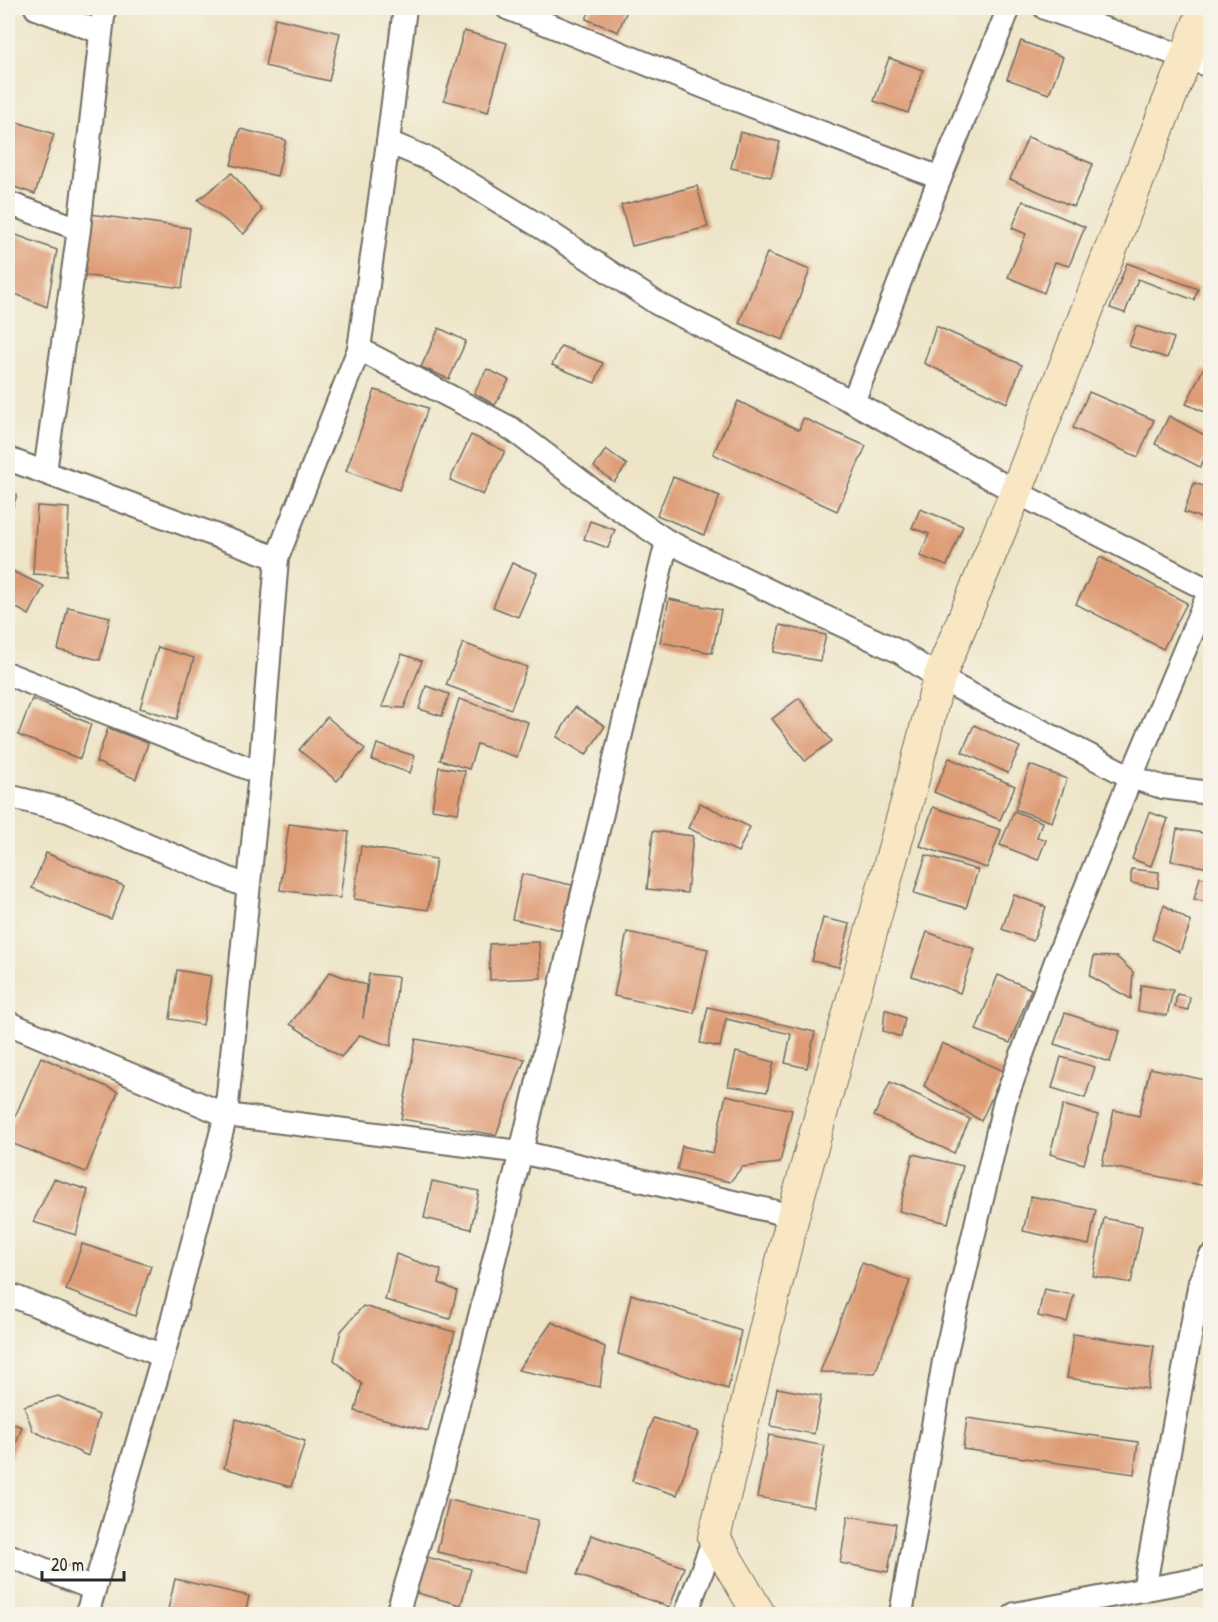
<svg xmlns="http://www.w3.org/2000/svg" width="1218" height="1622" font-family="'Patrick Hand',sans-serif">
	<style>
		.building { fill: #de9c76 }
		.lines { fill: none; stroke-linecap: round; stroke-linejoin: round }
		.street-casing { stroke: #6f6c62; stroke-width: 26 }
		.secondary-casing { stroke: #6f6c62; stroke-width: 34 }
		.street { stroke: #fff; stroke-width: 22 }
		.secondary { stroke: #f9e7c3; stroke-width: 32 }
	</style>
	<rect width="100%" height="100%" fill="#f7f3e8"/>
	<filter id="ink" filterUnits="userSpaceOnUse"><feTurbulence type="fractalNoise" baseFrequency=".0167" numOctaves="2"/><feDisplacementMap in="SourceGraphic" scale="12" xChannelSelector="R" yChannelSelector="G"/><feConvolveMatrix kernelMatrix="1 2 1 2 8 2 1 2 1" color-interpolation-filters="sRGB"/></filter>
	<filter id="wash" filterUnits="userSpaceOnUse"><feTurbulence type="fractalNoise" baseFrequency=".008" numOctaves="4" result="noise"/><feDisplacementMap in="SourceGraphic" scale="24" xChannelSelector="R" yChannelSelector="G"/><feGaussianBlur stdDeviation="1.35" result="paint"/><feColorMatrix in="noise" values="0 0 0 0 0 0 0 0 0 0 0 0 0 0 0 0 0 1.4 0 .05"/><feComposite in="paint" operator="in"/></filter>
	<g filter="url(#wash)">
		<rect width="100%" height="100%" fill="#eee5c8"/>
		<g id="blocks">
			<!-- building -->
			<g class="building">
				<path d="M 591,8 L 628,8 L 618,32 L 586,19 Z"/>
				<path d="M 275,18 L 340,33 L 329,81 L 265,66 Z"/>
				<path d="M 464,31 L 507,43 L 488,112 L 444,100 Z"/>
				<path d="M 1021,41 L 1063,57 L 1049,94 L 1007,79 Z"/>
				<path d="M 889,58 L 923,70 L 908,113 L 874,101 Z"/>
				<path d="M 14,121 L 54,134 L 35,194 L 8,185 L 8,140 Z"/>
				<path d="M 240,129 L 286,140 L 277,176 L 231,165 Z"/>
				<path d="M 740,132 L 780,142 L 771,177 L 731,168 Z"/>
				<path d="M 1028,137 L 1093,164 L 1074,207 L 1010,179 Z"/>
				<path d="M 232,173 L 262,210 L 244,234 L 198,200 Z"/>
				<path d="M 697,186 L 708,227 L 632,246 L 621,205 Z"/>
				<path d="M 1023,201 L 1085,227 L 1069,266 L 1055,262 L 1044,293 L 1008,277 L 1026,234 L 1012,228 Z"/>
				<path d="M 90,214 L 190,228 L 182,288 L 81,275 Z"/>
				<path d="M 8,232 L 57,250 L 47,307 L 8,291 Z"/>
				<path d="M 767,253 L 810,270 L 783,340 L 739,323 Z"/>
				<path d="M 1127,263 L 1198,289 L 1194,300 L 1138,279 L 1125,313 L 1110,308 Z"/>
				<path d="M 936,326 L 1022,365 L 1007,403 L 924,363 Z"/>
				<path d="M 1136,326 L 1174,338 L 1167,358 L 1129,346 Z"/>
				<path d="M 439,328 L 466,341 L 449,379 L 421,367 Z"/>
				<path d="M 561,346 L 603,363 L 595,383 L 552,365 Z"/>
				<path d="M 487,369 L 509,380 L 495,405 L 474,393 Z"/>
				<path d="M 1203,369 L 1210,372 L 1210,414 L 1186,404 Z"/>
				<path d="M 375,390 L 428,408 L 399,490 L 346,471 Z"/>
				<path d="M 1089,392 L 1154,420 L 1138,457 L 1073,428 Z"/>
				<path d="M 738,401 L 799,430 L 803,418 L 866,446 L 837,511 L 713,454 Z"/>
				<path d="M 1169,416 L 1210,438 L 1210,448 L 1200,467 L 1155,444 Z"/>
				<path d="M 471,435 L 505,451 L 483,495 L 450,480 Z"/>
				<path d="M 606,449 L 627,465 L 614,482 L 594,467 Z"/>
				<path d="M 673,477 L 720,496 L 704,535 L 657,515 Z"/>
				<path d="M 1194,483 L 1210,488 L 1210,510 L 1207,520 L 1184,512 Z"/>
				<path d="M 8,492 L 17,495 L 8,520 Z"/>
				<path d="M 37,506 L 69,508 L 66,576 L 33,574 Z"/>
				<path d="M 920,509 L 963,526 L 947,566 L 920,556 L 929,534 L 912,528 Z"/>
				<path d="M 590,521 L 615,530 L 608,548 L 584,539 Z"/>
				<path d="M 1100,557 L 1187,603 L 1163,649 L 1076,604 Z"/>
				<path d="M 512,563 L 537,573 L 518,617 L 493,607 Z"/>
				<path d="M 12,571 L 44,586 L 29,615 L 8,603 L 8,580 Z"/>
				<path d="M 669,599 L 721,610 L 712,653 L 660,642 Z"/>
				<path d="M 68,607 L 110,617 L 100,660 L 58,650 Z"/>
				<path d="M 780,625 L 826,635 L 820,661 L 774,652 Z"/>
				<path d="M 463,643 L 527,667 L 511,709 L 446,685 Z"/>
				<path d="M 158,647 L 194,658 L 177,719 L 140,708 Z"/>
				<path d="M 402,654 L 422,661 L 404,708 L 382,707 Z"/>
				<path d="M 426,686 L 449,694 L 442,716 L 419,709 Z"/>
				<path d="M 799,698 L 832,741 L 805,761 L 772,719 Z"/>
				<path d="M 32,699 L 91,724 L 80,759 L 18,735 Z"/>
				<path d="M 459,699 L 528,722 L 517,757 L 477,744 L 469,769 L 440,760 Z"/>
				<path d="M 575,707 L 605,726 L 586,755 L 557,737 Z"/>
				<path d="M 327,717 L 365,749 L 337,781 L 299,750 Z"/>
				<path d="M 974,725 L 1020,747 L 1008,773 L 962,752 Z"/>
				<path d="M 108,728 L 148,743 L 136,779 L 96,762 Z"/>
				<path d="M 377,744 L 415,756 L 410,773 L 372,760 Z"/>
				<path d="M 949,758 L 1015,786 L 1000,820 L 934,792 Z"/>
				<path d="M 1030,765 L 1067,779 L 1052,822 L 1015,809 Z"/>
				<path d="M 439,767 L 465,771 L 458,813 L 432,809 Z"/>
				<path d="M 700,803 L 750,827 L 738,852 L 688,828 Z"/>
				<path d="M 933,807 L 1001,830 L 987,868 L 920,846 Z"/>
				<path d="M 1014,811 L 1042,822 L 1037,837 L 1046,840 L 1038,860 L 1000,845 Z"/>
				<path d="M 1149,812 L 1168,819 L 1151,866 L 1132,859 Z"/>
				<path d="M 289,824 L 349,832 L 340,898 L 280,890 Z"/>
				<path d="M 1177,829 L 1210,834 L 1210,868 L 1171,861 Z"/>
				<path d="M 653,831 L 693,836 L 687,893 L 647,889 Z"/>
				<path d="M 361,846 L 436,859 L 428,910 L 354,899 Z"/>
				<path d="M 46,853 L 124,886 L 111,919 L 32,888 Z"/>
				<path d="M 926,855 L 978,870 L 966,908 L 914,893 Z"/>
				<path d="M 1131,869 L 1159,872 L 1158,888 L 1131,883 Z"/>
				<path d="M 522,874 L 572,885 L 562,930 L 512,919 Z"/>
				<path d="M 1200,877 L 1210,880 L 1210,903 L 1194,899 Z"/>
				<path d="M 1014,895 L 1046,907 L 1033,941 L 1002,929 Z"/>
				<path d="M 1164,905 L 1191,922 L 1180,952 L 1152,939 Z"/>
				<path d="M 823,918 L 850,924 L 839,967 L 812,961 Z"/>
				<path d="M 627,932 L 708,949 L 694,1013 L 614,996 Z"/>
				<path d="M 927,932 L 975,949 L 960,993 L 912,976 Z"/>
				<path d="M 539,942 L 541,978 L 490,980 L 489,944 Z"/>
				<path d="M 1094,956 L 1117,957 L 1133,972 L 1131,999 L 1090,976 Z"/>
				<path d="M 177,970 L 211,976 L 203,1025 L 170,1019 Z"/>
				<path d="M 330,972 L 366,985 L 363,1019 L 369,974 L 398,977 L 391,1046 L 360,1035 L 341,1057 L 290,1024 Z"/>
				<path d="M 998,975 L 1031,989 L 1010,1043 L 976,1030 Z"/>
				<path d="M 1141,985 L 1173,990 L 1167,1016 L 1138,1011 Z"/>
				<path d="M 1177,994 L 1190,997 L 1188,1010 L 1175,1007 Z"/>
				<path d="M 708,1007 L 815,1032 L 807,1068 L 785,1063 L 791,1034 L 726,1019 L 720,1047 L 700,1043 Z"/>
				<path d="M 885,1009 L 905,1018 L 901,1037 L 883,1031 Z"/>
				<path d="M 1065,1013 L 1120,1031 L 1110,1062 L 1054,1044 Z"/>
				<path d="M 416,1039 L 525,1059 L 496,1135 L 401,1119 Z"/>
				<path d="M 942,1043 L 1004,1071 L 981,1121 L 924,1086 Z"/>
				<path d="M 736,1052 L 774,1062 L 767,1092 L 728,1086 Z"/>
				<path d="M 41,1057 L 118,1092 L 86,1172 L 8,1142 L 8,1133 Z"/>
				<path d="M 1061,1057 L 1095,1067 L 1085,1098 L 1052,1088 Z"/>
				<path d="M 1150,1068 L 1210,1081 L 1210,1175 L 1205,1186 L 1102,1165 L 1114,1110 L 1139,1116 Z"/>
				<path d="M 890,1082 L 970,1119 L 954,1153 L 874,1116 Z"/>
				<path d="M 726,1095 L 792,1110 L 780,1163 L 742,1167 L 730,1182 L 677,1170 L 682,1146 L 713,1153 Z"/>
				<path d="M 1063,1105 L 1098,1115 L 1084,1164 L 1050,1154 Z"/>
				<path d="M 913,1154 L 963,1166 L 948,1223 L 899,1211 Z"/>
				<path d="M 54,1179 L 88,1190 L 76,1235 L 33,1222 Z"/>
				<path d="M 432,1181 L 479,1191 L 471,1229 L 424,1218 Z"/>
				<path d="M 1031,1196 L 1096,1210 L 1089,1245 L 1023,1231 Z"/>
				<path d="M 1104,1218 L 1142,1226 L 1131,1283 L 1093,1276 Z"/>
				<path d="M 82,1244 L 151,1266 L 135,1316 L 66,1290 Z"/>
				<path d="M 396,1254 L 441,1270 L 439,1283 L 457,1291 L 450,1319 L 385,1300 Z"/>
				<path d="M 862,1263 L 910,1281 L 875,1373 L 820,1372 Z"/>
				<path d="M 1044,1289 L 1074,1295 L 1067,1322 L 1038,1316 Z"/>
				<path d="M 631,1294 L 741,1331 L 728,1389 L 618,1354 Z"/>
				<path d="M 363,1306 L 455,1332 L 428,1431 L 355,1411 L 362,1384 L 334,1360 L 341,1331 Z"/>
				<path d="M 552,1322 L 605,1347 L 600,1387 L 518,1370 Z"/>
				<path d="M 1073,1334 L 1154,1346 L 1148,1389 L 1067,1378 Z"/>
				<path d="M 777,1388 L 821,1396 L 814,1434 L 770,1426 Z"/>
				<path d="M 58,1396 L 99,1415 L 88,1456 L 33,1431 L 24,1406 Z"/>
				<path d="M 653,1418 L 698,1432 L 677,1495 L 632,1481 Z"/>
				<path d="M 967,1418 L 1138,1442 L 1134,1474 L 963,1449 Z"/>
				<path d="M 236,1419 L 305,1441 L 291,1487 L 224,1468 Z"/>
				<path d="M 8,1422 L 22,1427 L 8,1466 Z"/>
				<path d="M 769,1435 L 825,1446 L 813,1507 L 757,1497 Z"/>
				<path d="M 449,1500 L 538,1520 L 527,1572 L 437,1552 Z"/>
				<path d="M 848,1516 L 896,1524 L 888,1572 L 840,1563 Z"/>
				<path d="M 591,1535 L 684,1567 L 670,1607 L 577,1575 Z"/>
				<path d="M 416,1554 L 471,1569 L 461,1605 L 406,1590 Z"/>
				<path d="M 175,1579 L 249,1596 L 245,1614 L 167,1614 Z"/>
			</g>
		</g>
	</g>
	<g filter="url(#ink)">
		<use href="#blocks" fill-opacity="0" stroke="#6f6c62" stroke-width="1.5"/>
		<g class="lines">
			<!-- street casing -->
			<g class="street-casing">
				<g id="street">
					<path d="M 36,8 L 100,32"/>
					<path d="M 507,8 L 747,104 L 940,178"/>
					<path d="M 1045,8 L 1210,66"/>
					<path d="M 388,142 L 431,160 L 541,227 L 658,304 L 853,402 L 1016,492 L 1210,591"/>
					<path d="M 8,203 L 79,229"/>
					<path d="M 359,349 L 512,429 L 603,498 L 667,541 L 784,598 L 900,652 L 939,678 L 1131,777 L 1162,787 L 1210,793"/>
					<path d="M 853,402 L 940,178 L 1009,8"/>
					<path d="M 8,459 L 277,558"/>
					<path d="M 45,472 L 79,229 L 104,8"/>
					<path d="M 8,674 L 260,773"/>
					<path d="M 8,796 L 68,811 L 248,887"/>
					<path d="M 8,1023 L 226,1115 L 521,1152 L 793,1216"/>
					<path d="M 8,1294 L 163,1356"/>
					<path d="M 8,1555 L 94,1589"/>
					<path d="M 1144,1590 L 1200,1282 L 1210,1257"/>
					<path d="M 87,1614 L 163,1356 L 226,1115 L 260,773 L 277,558 L 359,349 L 388,142 L 405,8"/>
					<path d="M 397,1614 L 441,1472 L 521,1152 L 667,541"/>
					<path d="M 686,1614 L 714,1538"/>
					<path d="M 901,1614 L 944,1361 L 1005,1101 L 1056,961 L 1131,777 L 1210,590"/>
					<path d="M 1015,1614 L 1210,1577"/>
				</g>
			</g>
			<!-- secondary casing -->
			<g class="secondary-casing">
				<path id="secondary" d="M 759,1614 L 714,1538 L 793,1216 L 911,787 L 939,678 L 1016,492 L 1186,57 L 1204,8"/>
			</g>
			<!-- street -->
			<use href="#street" class="street"/>
			<!-- secondary -->
			<use href="#secondary" class="secondary"/>
		</g>
	</g>
	<!-- margin -->
	<rect width="1218" height="1622" fill="none" stroke="#f7f3e8" stroke-width="30"/>
	<!-- scale -->
	<path d="M42 1571v9h82v-9" fill="none" stroke="#2b2b2b" stroke-width="3"/>
	<text x="51" y="1571" font-size="18" fill="#2b2b2b" stroke="#f7f3e8" stroke-width="4.5" paint-order="stroke">20 m</text>
</svg>
